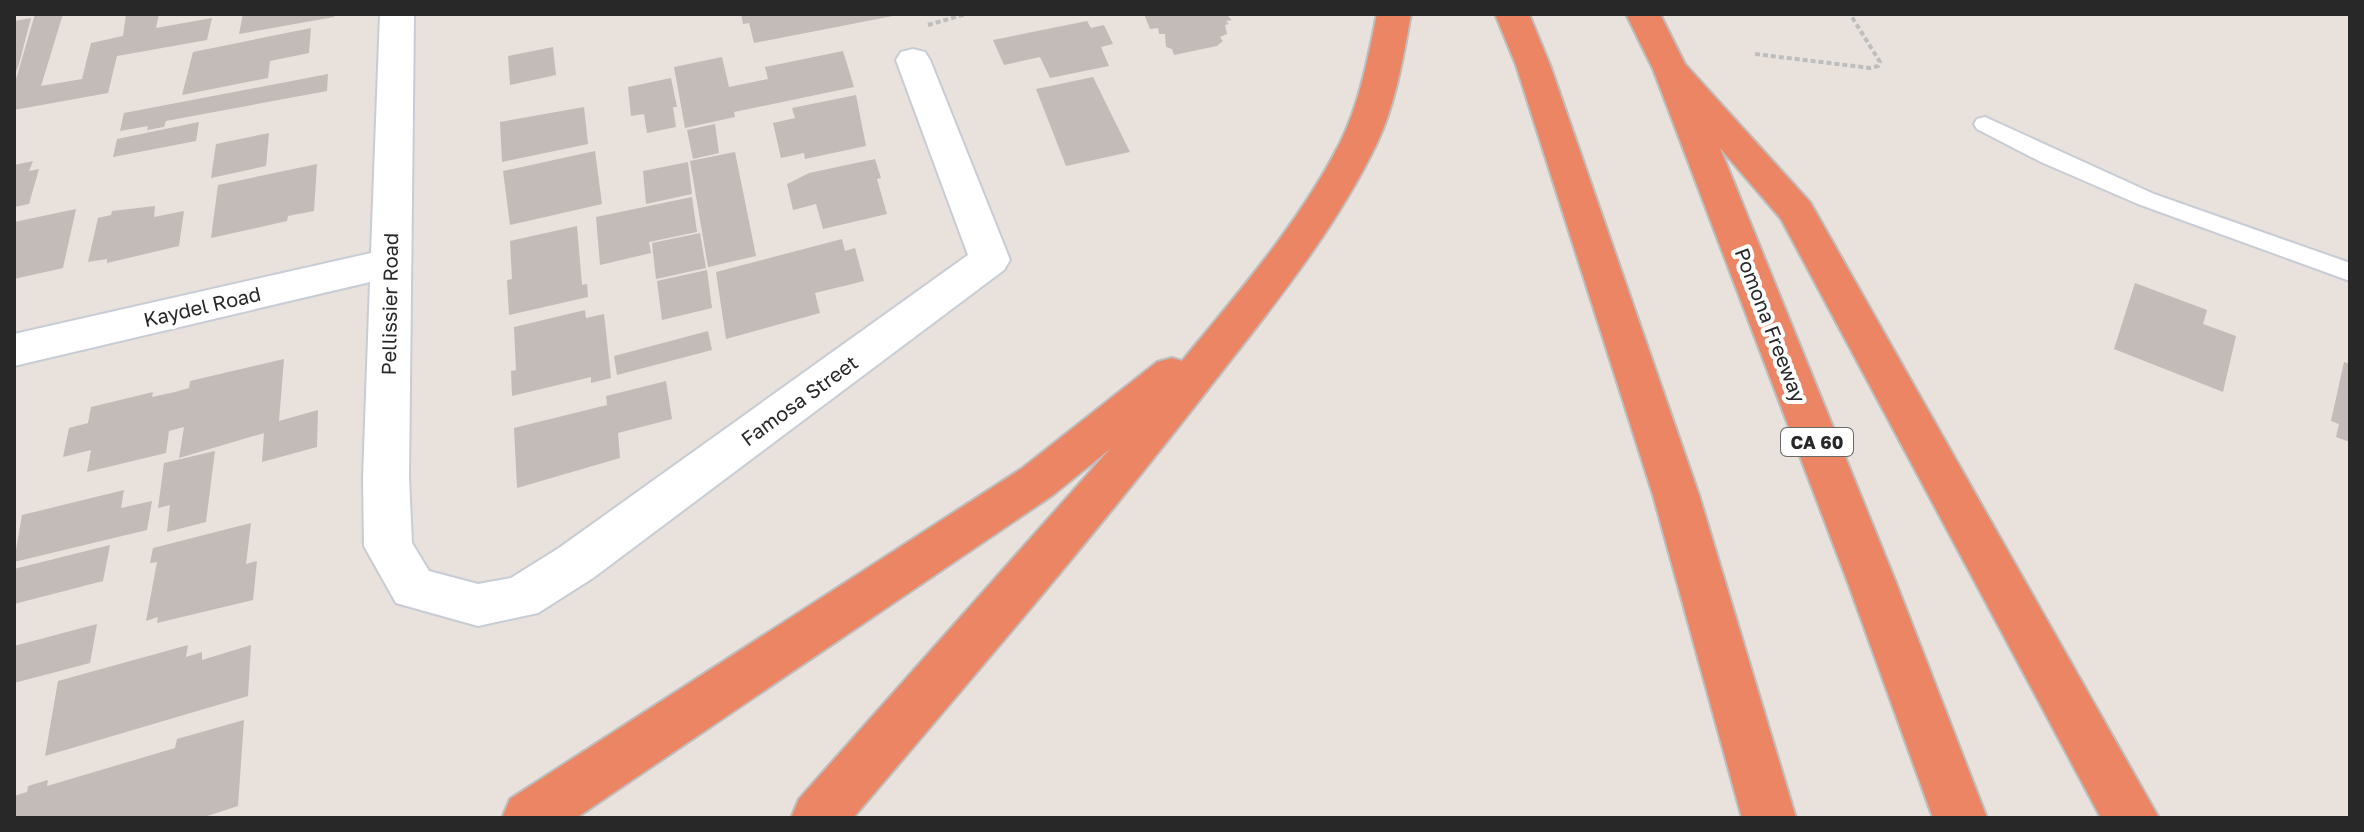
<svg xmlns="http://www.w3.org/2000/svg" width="2364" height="832" font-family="'Golos Text',sans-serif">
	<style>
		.building { fill: #c2bbb8 }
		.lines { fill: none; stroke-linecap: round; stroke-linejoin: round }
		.service-casing { stroke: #c7ccd5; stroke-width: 4 }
		.minor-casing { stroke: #c7ccd5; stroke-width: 4 }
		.motorway-casing { stroke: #bebebe; stroke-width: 4 }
		.path { stroke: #bebebe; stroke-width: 4; stroke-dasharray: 5 3; stroke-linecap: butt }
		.service { fill: #fff; fill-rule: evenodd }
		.minor { fill: #fff; fill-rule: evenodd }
		.motorway { fill: #ec8564; fill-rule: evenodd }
		.labels { text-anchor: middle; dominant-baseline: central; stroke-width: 8; stroke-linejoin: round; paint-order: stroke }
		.shield { fill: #fff; stroke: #686868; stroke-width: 2 }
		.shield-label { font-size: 18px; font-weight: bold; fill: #282828 }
		.street-label { font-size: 20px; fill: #282828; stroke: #fff }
	</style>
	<rect width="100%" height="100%" fill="#e9e1db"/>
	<!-- building -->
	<g class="building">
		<path d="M 35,14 L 63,14 L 41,86 L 82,79 L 91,43 L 123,36 L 126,14 L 159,14 L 156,28 L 212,18 L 207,40 L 117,56 L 108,93 L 14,110 L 14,86 Z"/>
		<path d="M 243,14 L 334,14 L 334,17 L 239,34 Z"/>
		<path d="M 741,14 L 897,14 L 898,15 L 754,43 L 749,23 L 743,24 Z"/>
		<path d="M 1144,14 L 1226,14 L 1232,20 L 1226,21 L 1229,24 L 1225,25 L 1227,34 L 1220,37 L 1223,41 L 1217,46 L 1174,55 L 1172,49 L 1166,47 L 1165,34 L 1159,34 L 1158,28 L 1150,29 Z"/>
		<path d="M 31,18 L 19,64 L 14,77 L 14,21 Z"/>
		<path d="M 1087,21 L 1091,28 L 1104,25 L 1113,44 L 1101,47 L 1109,66 L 1050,78 L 1040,57 L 1004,65 L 993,40 Z"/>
		<path d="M 311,28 L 309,53 L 270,61 L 268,78 L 182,95 L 193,52 Z"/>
		<path d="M 553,47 L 556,75 L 510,85 L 508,56 Z"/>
		<path d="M 843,51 L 854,87 L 734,112 L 735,117 L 685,128 L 674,67 L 722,57 L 729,87 L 768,79 L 765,67 Z"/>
		<path d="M 328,74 L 327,91 L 166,121 L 164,127 L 147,130 L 148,126 L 120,131 L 124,113 Z"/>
		<path d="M 1093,77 L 1130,152 L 1066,166 L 1036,89 Z"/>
		<path d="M 671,78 L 677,107 L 673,107 L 676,127 L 647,133 L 644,114 L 631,116 L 628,87 Z"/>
		<path d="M 856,95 L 866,146 L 805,159 L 804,153 L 781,158 L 773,123 L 795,118 L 792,108 Z"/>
		<path d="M 584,107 L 588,144 L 502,162 L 500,122 Z"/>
		<path d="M 199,122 L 196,141 L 113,157 L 117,139 Z"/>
		<path d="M 715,124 L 719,153 L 693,159 L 687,130 Z"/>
		<path d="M 269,133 L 266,166 L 211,178 L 216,144 Z"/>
		<path d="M 595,151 L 602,204 L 510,225 L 503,171 Z"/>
		<path d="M 735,152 L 756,256 L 708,267 L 690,161 Z"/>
		<path d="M 875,159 L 881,178 L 877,179 L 887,214 L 823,229 L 816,204 L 793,210 L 787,184 L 809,173 Z"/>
		<path d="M 33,161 L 29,171 L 39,169 L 29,204 L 14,207 L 14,165 Z"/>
		<path d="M 688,162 L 692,194 L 646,204 L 643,171 Z"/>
		<path d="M 317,164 L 314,211 L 288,216 L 287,221 L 211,238 L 218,185 Z"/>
		<path d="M 692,197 L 697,232 L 649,242 L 651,253 L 600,265 L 596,217 Z"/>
		<path d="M 155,206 L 154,217 L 184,211 L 179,246 L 107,263 L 107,259 L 88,262 L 98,218 L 111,215 L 112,211 Z"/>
		<path d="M 76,209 L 63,268 L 14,279 L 14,222 Z"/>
		<path d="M 577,226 L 582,285 L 587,284 L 588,297 L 509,315 L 507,280 L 512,279 L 510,241 Z"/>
		<path d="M 700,233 L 706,268 L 656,279 L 652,243 Z"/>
		<path d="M 842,239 L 845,251 L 855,248 L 864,281 L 815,293 L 820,313 L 726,339 L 716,272 Z"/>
		<path d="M 707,270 L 712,308 L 662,320 L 657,281 Z"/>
		<path d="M 2135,283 L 2207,310 L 2203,324 L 2236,336 L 2223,392 L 2114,349 Z"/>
		<path d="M 585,310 L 586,318 L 604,314 L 611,378 L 591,383 L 591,377 L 512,396 L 511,371 L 516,370 L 514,327 Z"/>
		<path d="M 708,331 L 712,350 L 617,375 L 614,356 Z"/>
		<path d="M 284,359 L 279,421 L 318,410 L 317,447 L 262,462 L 264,433 L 179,458 L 184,427 L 169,431 L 166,453 L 87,472 L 91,450 L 63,457 L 69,428 L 88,423 L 91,407 L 153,392 L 152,397 L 175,392 L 189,388 L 190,381 Z"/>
		<path d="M 2344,362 L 2350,364 L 2350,442 L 2336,437 L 2339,424 L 2331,421 Z"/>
		<path d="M 666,381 L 672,419 L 618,433 L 620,458 L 517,488 L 514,428 L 607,405 L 606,396 Z"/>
		<path d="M 215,451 L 206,522 L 167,532 L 170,505 L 158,508 L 164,463 Z"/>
		<path d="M 124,490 L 121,508 L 152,501 L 147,530 L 14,562 L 22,515 Z"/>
		<path d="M 251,523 L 246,564 L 257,561 L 253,600 L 157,623 L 158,617 L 146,621 L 157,562 L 150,563 L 153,548 Z"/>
		<path d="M 110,545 L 103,581 L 14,604 L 14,569 Z"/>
		<path d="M 97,624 L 90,663 L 14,683 L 14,646 Z"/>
		<path d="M 188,645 L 186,657 L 202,652 L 202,660 L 251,645 L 248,696 L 45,756 L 58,681 Z"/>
		<path d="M 244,720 L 238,806 L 201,818 L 14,818 L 14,796 L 27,792 L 28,786 L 48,780 L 47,786 L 175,748 L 177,739 Z"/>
	</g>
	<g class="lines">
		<!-- service casing -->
		<g class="service-casing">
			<path id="service" d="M 1985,117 L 2154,194 L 2350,263 L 2350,281 L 2138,204 L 2041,162 L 1977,129 L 1974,124 L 1977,119 Z"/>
		</g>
		<!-- minor casing -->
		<g class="minor-casing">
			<path id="minor" d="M 380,14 L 414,14 L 409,478 L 412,543 L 429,571 L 478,584 L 511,578 L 559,548 L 968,255 L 896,60 L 901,52 L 913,49 L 925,52 L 930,60 L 1010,260 L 1004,270 L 593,578 L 538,613 L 478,626 L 396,603 L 364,546 L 363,478 L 370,282 L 14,366 L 14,334 L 371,253 Z"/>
		</g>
		<!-- motorway casing -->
		<g class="motorway-casing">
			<g id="motorway">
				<path d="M 1377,14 L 1411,14 C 1403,57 1396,103 1377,143 C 1335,231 1269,311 1209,388 C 1095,535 974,676 853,818 L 791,818 L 799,799 L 1110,449 L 1053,495 L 576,818 L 502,818 L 510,799 L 1021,469 L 1157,362 L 1172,358 L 1182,361 C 1238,293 1300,222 1340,143 C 1360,103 1368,57 1377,14 Z"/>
				<path d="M 1495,14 L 1529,14 L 1550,65 L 1699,495 L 1796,818 L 1742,818 L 1653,495 L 1516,65 Z"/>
				<path d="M 1626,14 L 1660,14 L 1685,64 L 1810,202 L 2159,818 L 2101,818 L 1781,219 L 1720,148 L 1895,580 L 1987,818 L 1933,818 L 1847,580 L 1653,69 Z"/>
			</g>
		</g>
		<!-- path -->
		<g class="path">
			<path d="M 928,25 L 966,14"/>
			<path d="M 1755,54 L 1870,68 L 1878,66 L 1880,62 L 1850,14"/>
		</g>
		<!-- service -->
		<use href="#service" class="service"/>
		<!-- minor -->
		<use href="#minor" class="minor"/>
		<!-- motorway -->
		<use href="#motorway" class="motorway"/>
	</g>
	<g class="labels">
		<!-- shield labels -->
		<rect class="shield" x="1781" y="428" width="72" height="28" rx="6"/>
		<g class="shield-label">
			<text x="1817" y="442">CA 60</text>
		</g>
		<!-- street labels -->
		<g class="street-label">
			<text transform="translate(389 304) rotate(-89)">Pellissier Road</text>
			<text transform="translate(202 306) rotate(-13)">Kaydel Road</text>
			<text transform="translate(1771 325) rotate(69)">Pomona Freeway</text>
			<text transform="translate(799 400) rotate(-36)">Famosa Street</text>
		</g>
	</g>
	<!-- border -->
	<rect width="2364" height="832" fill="none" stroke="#282828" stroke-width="32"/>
</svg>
